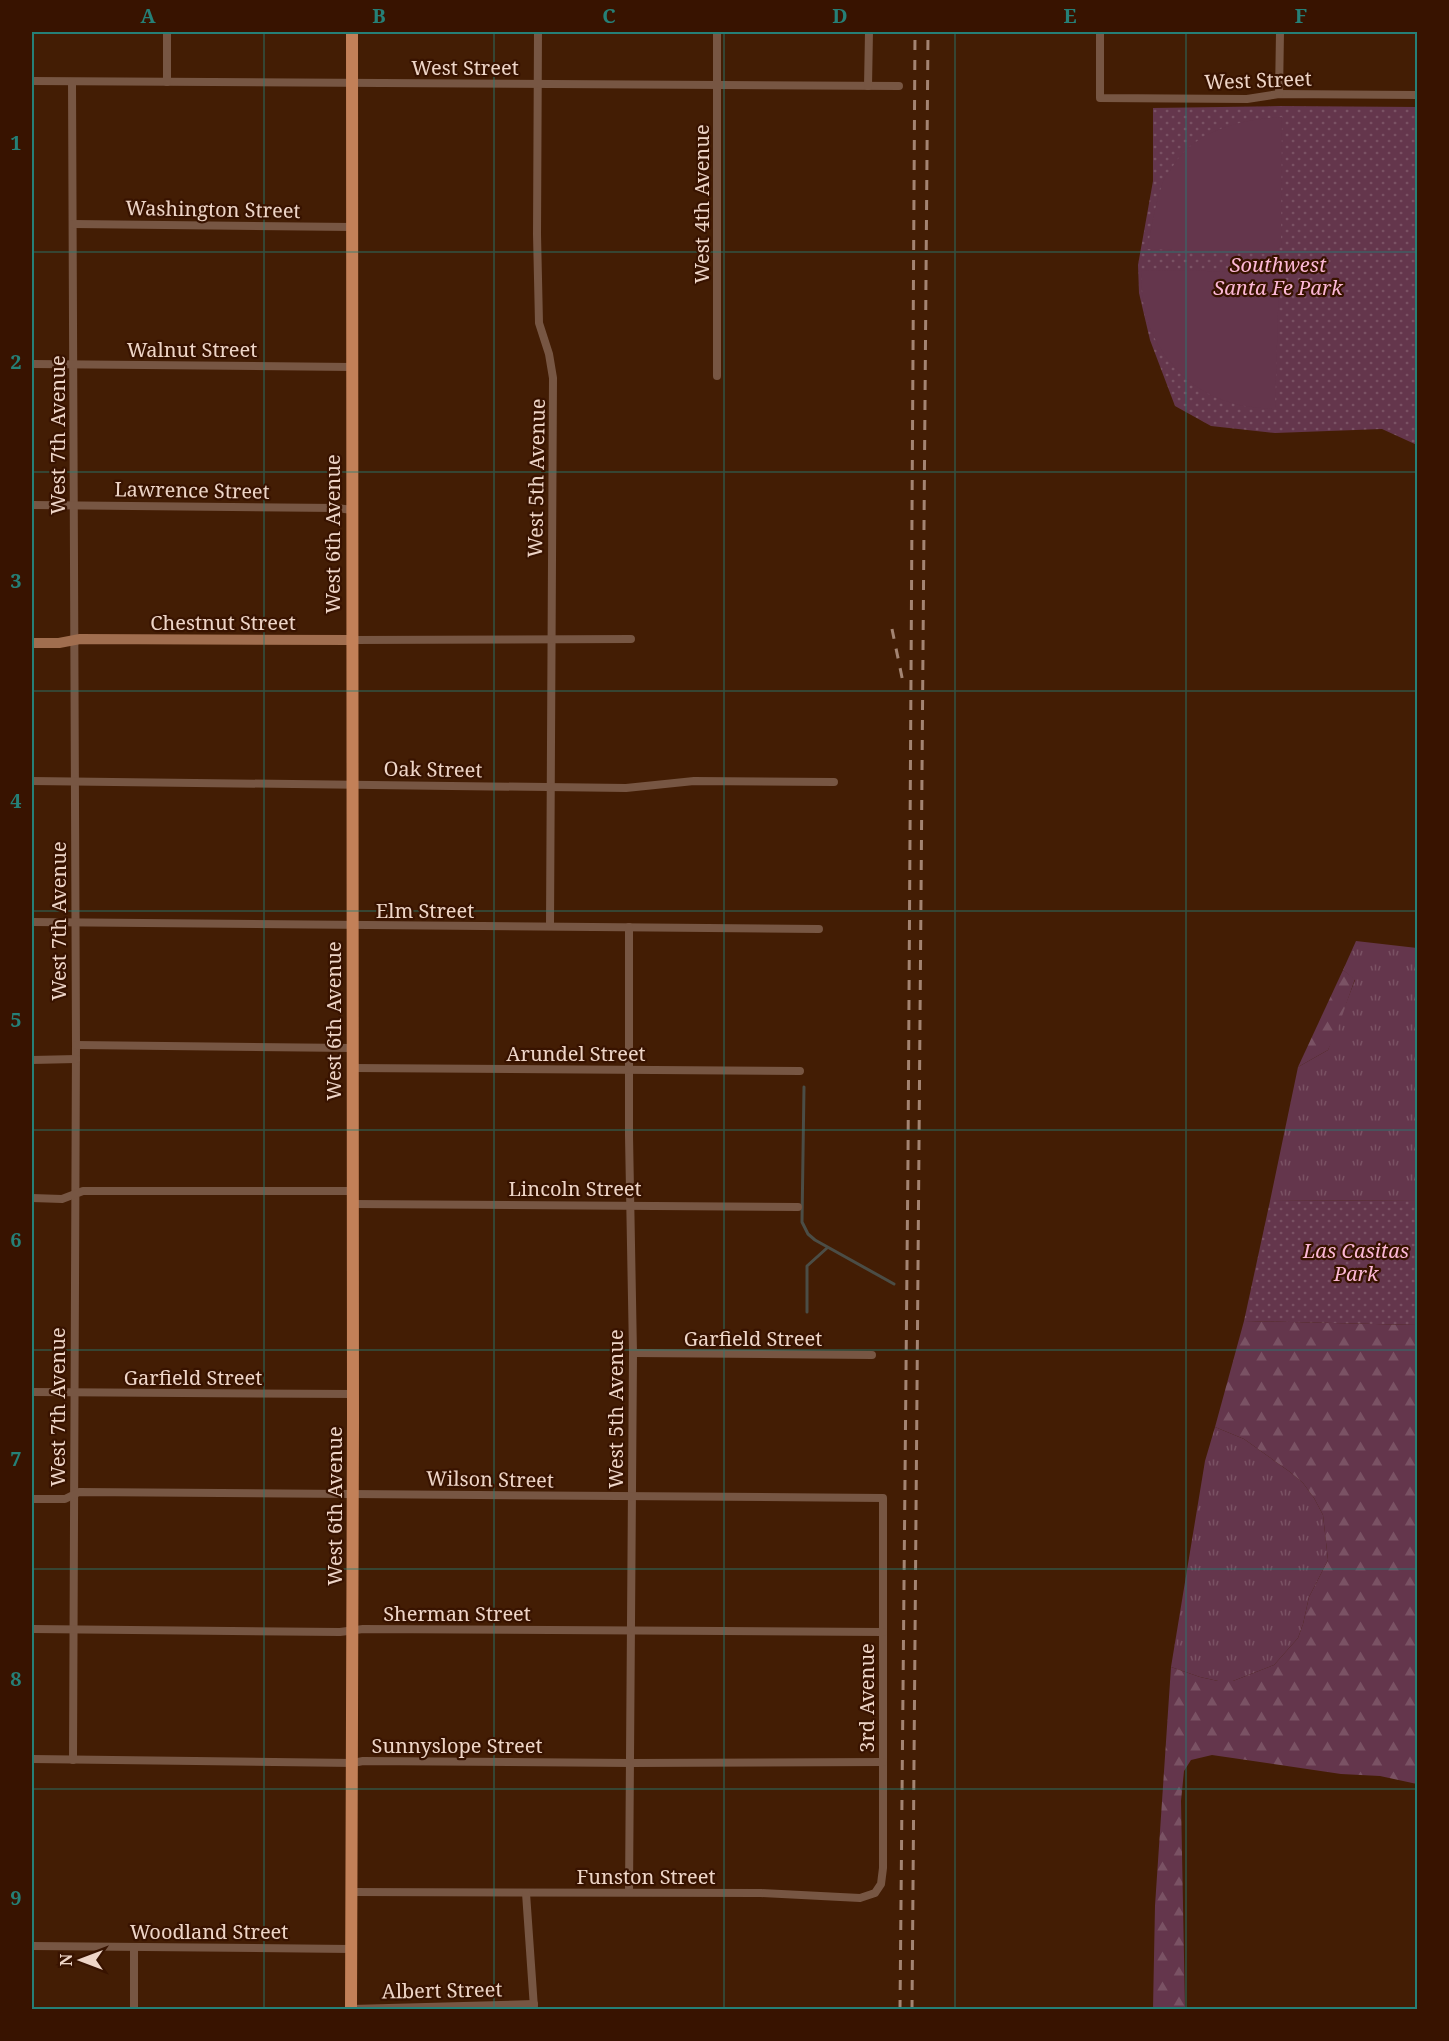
<svg xmlns="http://www.w3.org/2000/svg" width="1449" height="2041" font-family="'Noto Serif',serif">
	<style>
		.grass { fill: url(#grass-tufts) }
		.forest { fill: url(#forest-firs) }
		.park { fill: url(#park-dots) }
		.pitch { fill: #64364c }
		.lines { fill: none; stroke-linecap: round; stroke-linejoin: round }
		.stream { stroke: #4b4d46; stroke-width: 3 }
		.street { stroke: #775643; stroke-width: 8 }
		.secondary { stroke: #a16e4f; stroke-width: 10 }
		.primary { stroke: #c28058; stroke-width: 12 }
		.rail { stroke: #a38472; stroke-width: 3; stroke-dasharray: 10 10; stroke-linecap: butt }
		.grid { fill: none; stroke: #258077; stroke-width: 1.5; stroke-opacity: 0.55 }
		.labels { text-anchor: middle; dominant-baseline: central; stroke-width: 4.5; stroke-linejoin: round; paint-order: stroke }
		.street-label { font-size: 20px; fill: #eed5c7; stroke: #381300 }
		.park-label { font-size: 20px; font-style: italic; fill: #fcb8d6; stroke: #381300 }
		.neatline { fill: none; stroke: #258077; stroke-width: 2 }
		.grid-label { font-size: 20px; text-anchor: middle; font-weight: bold; fill: #258077 }
	</style>
	<defs>
		<pattern id="grass-tufts" width="24" height="20" patternUnits="userSpaceOnUse" patternTransform="scale(1.5)"><rect width="24" height="20" fill="#64364c"/><path d="M3 7l-1-3M5 7V3M7 7l1-3M15 17l-1-3M17 17v-4M19 17l1-3" fill="none" stroke="#7a5264"/></pattern>
		<pattern id="forest-firs" width="22" height="20" patternUnits="userSpaceOnUse" patternTransform="scale(1.5)"><rect width="22" height="20" fill="#64364c"/><path d="M5 1l3.5 6h-7zM16 11l3.5 6h-7z" fill="#7a5264"/></pattern>
		<pattern id="park-dots" width="8" height="8" patternUnits="userSpaceOnUse" patternTransform="scale(1.5)"><rect width="8" height="8" fill="#64364c"/><path d="M2 2h.1M6 6h.1" fill="none" stroke="#7a5264" stroke-width="1.8" stroke-linecap="round"/></pattern>
	</defs>
	<rect width="100%" height="100%" fill="#431d04"/>
	<!-- grass -->
	<g class="grass">
		<path d="M 1356,941 L 1417,948 L 1417,1200 L 1270,1201 L 1298,1067 L 1328,1050 L 1355,980 L 1343,970 Z"/>
		<path d="M 1215,1427 L 1244,1439 L 1290,1472 L 1303,1483 L 1314,1498 L 1323,1515 L 1328,1560 L 1309,1597 L 1303,1624 L 1298,1638 L 1274,1665 L 1233,1681 L 1218,1681 L 1200,1677 L 1171,1667 L 1205,1461 Z"/>
	</g>
	<!-- forest -->
	<g class="forest">
		<path d="M 1343,970 L 1355,979 L 1335,1036 L 1328,1050 L 1298,1067 Z"/>
		<path d="M 1244,1321 L 1417,1325 L 1417,1784 L 1380,1776 L 1341,1774 L 1212,1755 L 1191,1760 L 1184,1771 L 1181,1801 L 1185,2009 L 1153,2009 L 1155,1906 L 1171,1667 L 1200,1677 L 1218,1681 L 1233,1681 L 1274,1665 L 1298,1638 L 1303,1624 L 1309,1597 L 1328,1560 L 1323,1515 L 1314,1498 L 1303,1483 L 1290,1472 L 1244,1439 L 1215,1427 Z"/>
	</g>
	<!-- park -->
	<g class="park">
		<path d="M 1280,106 L 1417,107 L 1417,445 L 1382,429 L 1275,433 L 1211,426 L 1175,406 L 1150,340 L 1139,293 L 1138,265 L 1153,181 L 1153,108 Z"/>
		<path d="M 1417,1200 L 1417,1325 L 1244,1321 L 1270,1201 Z"/>
	</g>
	<!-- pitch -->
	<g class="pitch">
		<path d="M 1282,117 L 1281,246 L 1272,254 L 1147,249 C 1152,227 1155,203 1163,182 C 1165,176 1170,171 1173,166 C 1197,129 1240,120 1282,117 Z"/>
		<path d="M 1141,270 L 1272,272 L 1279,279 L 1275,409 C 1260,408 1244,407 1229,402 C 1192,392 1159,357 1147,320 C 1142,304 1142,287 1141,270 Z"/>
	</g>
	<g class="lines">
		<!-- stream -->
		<g class="stream">
			<path d="M 804,1087 L 802,1222 L 808,1234 L 815,1240 L 894,1284"/>
			<path d="M 807,1312 L 807,1266 L 827,1248"/>
		</g>
		<!-- street -->
		<g class="street">
			<path d="M 538,32 L 537,234 L 539,323 L 549,354 L 553,378 L 550,926"/>
			<path d="M 1100,32 L 1100,98 L 1247,99 L 1279,94 L 1418,95"/>
			<path d="M 32,81 L 899,86"/>
			<path d="M 72,82 L 76,1045 L 73,1760"/>
			<path d="M 167,82 L 167,32"/>
			<path d="M 868,86 L 869,32"/>
			<path d="M 1279,94 L 1280,32"/>
			<path d="M 73,224 L 352,227"/>
			<path d="M 32,364 L 352,367"/>
			<path d="M 717,376 L 717,32"/>
			<path d="M 32,505 L 337,508 L 352,510"/>
			<path d="M 352,640 L 631,639"/>
			<path d="M 32,781 L 626,788 L 694,781 L 834,782"/>
			<path d="M 32,922 L 819,929"/>
			<path d="M 629,927 L 629,1136 L 633,1353 L 629,1892"/>
			<path d="M 76,1045 L 352,1048"/>
			<path d="M 32,1060 L 76,1059"/>
			<path d="M 353,1068 L 800,1071"/>
			<path d="M 32,1198 L 62,1199 L 83,1191 L 353,1191"/>
			<path d="M 353,1204 L 798,1207"/>
			<path d="M 633,1353 L 872,1355"/>
			<path d="M 32,1392 L 353,1394"/>
			<path d="M 32,1499 L 65,1499 L 79,1492 L 883,1498 L 883,1868 L 881,1884 L 875,1893 L 860,1898 L 761,1893 L 351,1892"/>
			<path d="M 32,1629 L 340,1632 L 363,1629 L 883,1632"/>
			<path d="M 32,1759 L 353,1763 L 363,1761 L 630,1763 L 883,1762"/>
			<path d="M 526,1893 L 534,2008"/>
			<path d="M 32,1946 L 351,1949"/>
			<path d="M 134,1948 L 134,2010"/>
			<path d="M 351,2009 L 534,2004"/>
		</g>
		<!-- secondary -->
		<path class="secondary" d="M 32,643 L 59,643 L 80,639 L 352,640"/>
		<!-- primary -->
		<path class="primary" d="M 351,2010 L 353,1422 L 352,32"/>
		<!-- rail -->
		<g class="rail">
			<path d="M 892,629 L 904,687"/>
			<path d="M 900,2010 L 908,1159 L 915,32"/>
			<path d="M 912,2010 L 928,32"/>
		</g>
	</g>
	<!-- grid -->
	<path class="grid" d="M 264,32 L 264,2010M 494,32 L 494,2010M 724,32 L 724,2010M 955,32 L 955,2010M 1186,32 L 1186,2010M 32,252 L 1418,252M 32,472 L 1418,472M 32,691 L 1418,691M 32,911 L 1418,911M 32,1130 L 1418,1130M 32,1350 L 1418,1350M 32,1569 L 1418,1569M 32,1789 L 1418,1789"/>
	<g class="labels">
		<!-- street labels -->
		<g class="street-label">
			<text x="465" y="67">West Street</text>
			<text transform="translate(1258 80) rotate(-2)">West Street</text>
			<text transform="translate(701 204) rotate(-90)">West 4th Avenue</text>
			<text transform="translate(213 209) rotate(1)">Washington Street</text>
			<text x="192" y="349">Walnut Street</text>
			<text transform="translate(57 435) rotate(-90)">West 7th Avenue</text>
			<text transform="translate(536 478) rotate(-89)">West 5th Avenue</text>
			<text transform="translate(192 490) rotate(1)">Lawrence Street</text>
			<text transform="translate(332 534) rotate(-90)">West 6th Avenue</text>
			<text x="223" y="622">Chestnut Street</text>
			<text transform="translate(433 769) rotate(1)">Oak Street</text>
			<text x="425" y="910">Elm Street</text>
			<text transform="translate(58 921) rotate(-90)">West 7th Avenue</text>
			<text transform="translate(333 1021) rotate(-90)">West 6th Avenue</text>
			<text x="576" y="1053">Arundel Street</text>
			<text x="575" y="1188">Lincoln Street</text>
			<text x="753" y="1338">Garfield Street</text>
			<text x="193" y="1377">Garfield Street</text>
			<text transform="translate(57 1407) rotate(-90)">West 7th Avenue</text>
			<text transform="translate(615 1409) rotate(-90)">West 5th Avenue</text>
			<text transform="translate(490 1479) rotate(1)">Wilson Street</text>
			<text transform="translate(334 1506) rotate(-90)">West 6th Avenue</text>
			<text x="457" y="1613">Sherman Street</text>
			<text transform="translate(866 1698) rotate(-90)">3rd Avenue</text>
			<text x="457" y="1745">Sunnyslope Street</text>
			<text x="646" y="1876">Funston Street</text>
			<text x="209" y="1931">Woodland Street</text>
			<text transform="translate(442 1990) rotate(-1)">Albert Street</text>
		</g>
		<!-- park labels -->
		<g class="park-label">
			<text x="1278" y="264">Southwest<tspan x="1278" dy="23">Santa Fe Park</tspan></text>
			<text x="1356" y="1250">Las Casitas<tspan x="1356" dy="23">Park</tspan></text>
		</g>
	</g>
	<!-- border -->
	<rect width="1449" height="2041" fill="none" stroke="#381300" stroke-width="66"/>
	<!-- north arrow -->
	<g transform="translate(81 1960) rotate(270)" stroke="#381300" stroke-width="4.5" paint-order="stroke">
	<path d="M0-4.5L10 22L0 15L-10 22Z" fill="#eed5c7"/>
	<text y="-9" font-size="16" font-weight="bold" text-anchor="middle" fill="#eed5c7">N</text>
	</g>
	<rect x="33" y="33" width="1383" height="1975" class="neatline"/>
	<g class="grid-label">
		<text x="148" y="23">A</text>
		<text x="379" y="23">B</text>
		<text x="609" y="23">C</text>
		<text x="840" y="23">D</text>
		<text x="1070" y="23">E</text>
		<text x="1301" y="23">F</text>
		<text x="16" y="150">1</text>
		<text x="16" y="369">2</text>
		<text x="16" y="588">3</text>
		<text x="16" y="808">4</text>
		<text x="16" y="1027">5</text>
		<text x="16" y="1247">6</text>
		<text x="16" y="1466">7</text>
		<text x="16" y="1686">8</text>
		<text x="16" y="1905">9</text>
	</g>
</svg>
